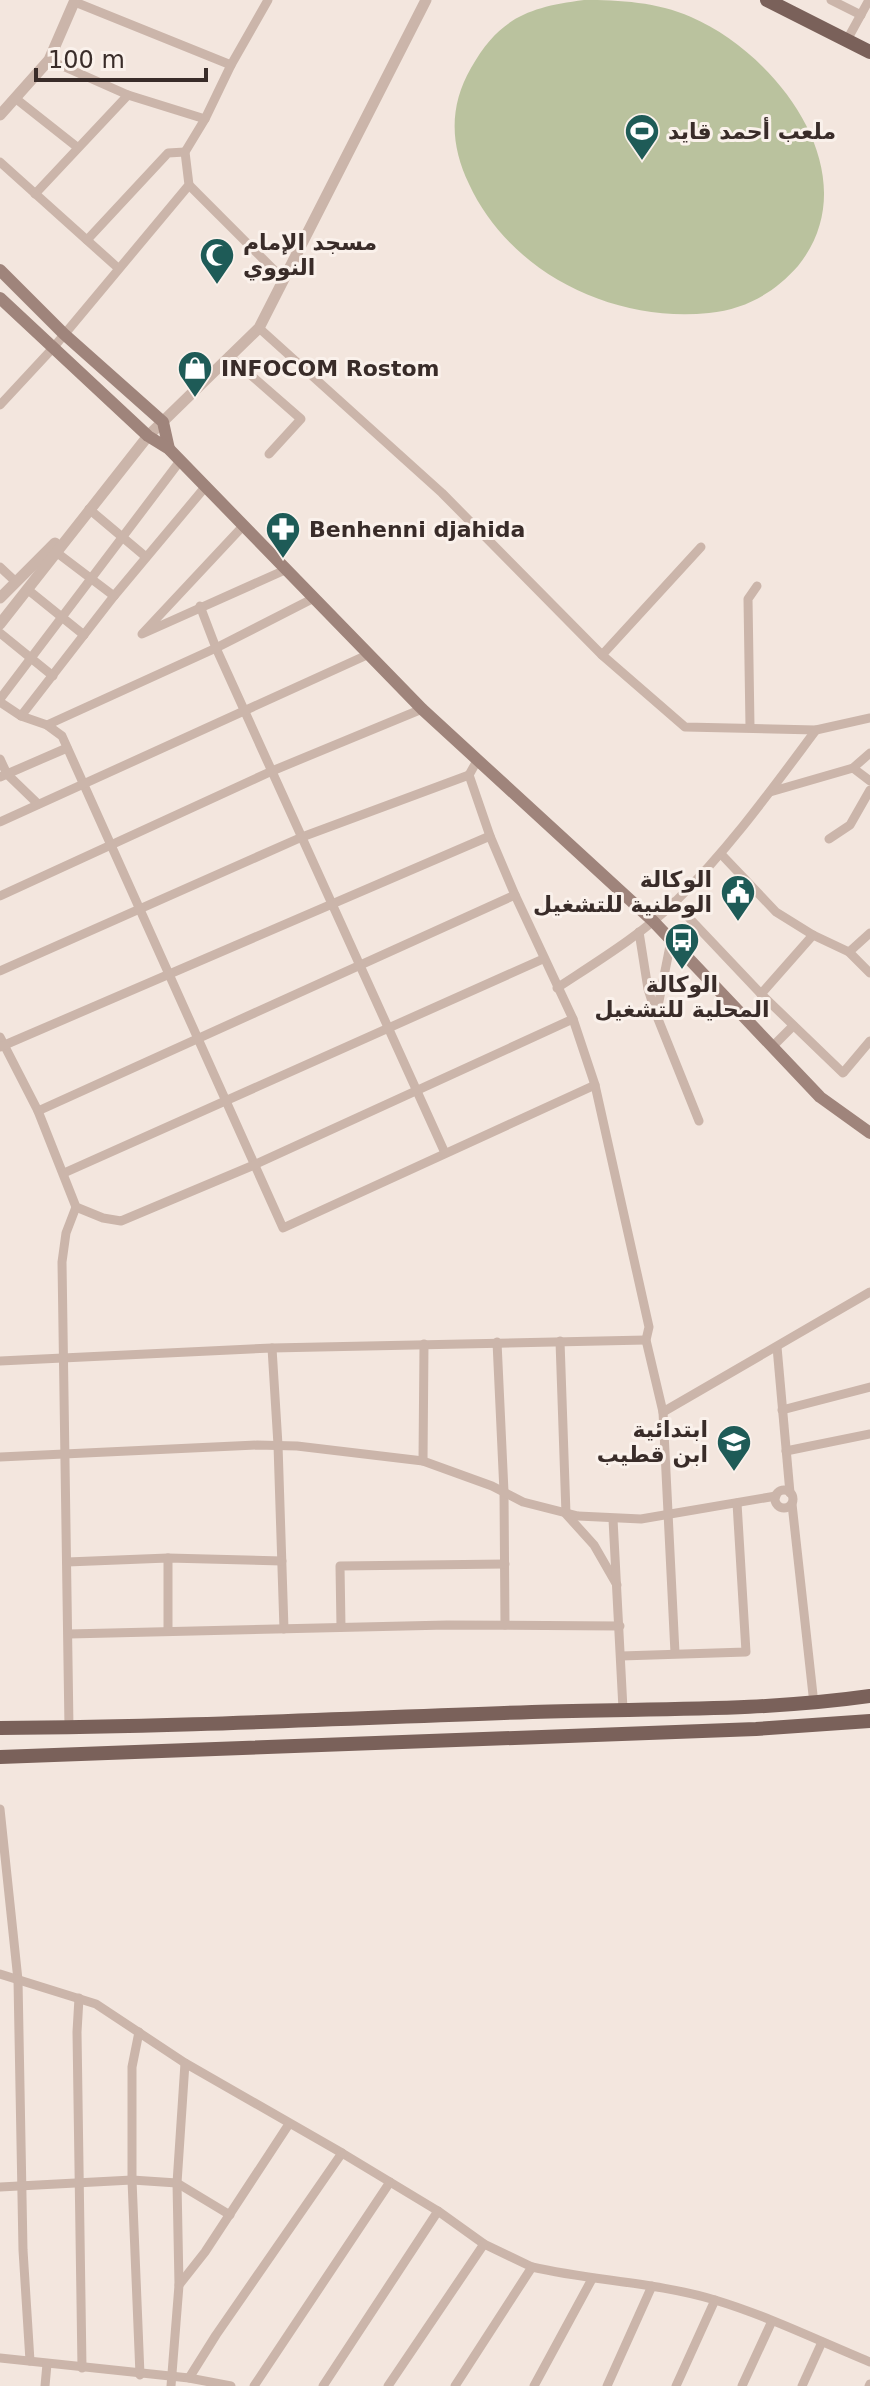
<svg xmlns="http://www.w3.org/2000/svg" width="870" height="2386" font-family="'DejaVu Sans',Vazirmatn,sans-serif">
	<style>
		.green { fill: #bac29e }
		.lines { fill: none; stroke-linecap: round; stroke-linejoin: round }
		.minor { stroke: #cbb5aa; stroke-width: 9 }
		.tertiary { stroke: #cbb5aa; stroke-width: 11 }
		.secondary { stroke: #9f847b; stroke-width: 12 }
		.primary { stroke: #7a615a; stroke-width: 14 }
		.labels { text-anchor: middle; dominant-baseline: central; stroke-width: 6; stroke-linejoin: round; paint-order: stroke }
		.poi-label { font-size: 22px; font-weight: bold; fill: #392c29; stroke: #faf1eb; text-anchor: start }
	</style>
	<rect width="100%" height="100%" fill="#f3e6de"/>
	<!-- green -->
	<path class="green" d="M 584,0 C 620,0 657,2 691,17 C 779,55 870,176 798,266 C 774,293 746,309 709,313 C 613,323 510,273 469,184 C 450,145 449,106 471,68 C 499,18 529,7 584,0 Z"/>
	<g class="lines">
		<!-- minor -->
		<g class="minor">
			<path d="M 831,0 L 861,15"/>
			<path d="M 75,2 L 231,65"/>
			<path d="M 847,40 L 869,0"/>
			<path d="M 128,95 L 205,119"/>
			<path d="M 15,98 L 77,147"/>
			<path d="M 0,162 L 118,268"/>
			<path d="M 189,185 L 284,280"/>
			<path d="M 35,194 L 128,95 L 49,60"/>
			<path d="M 87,240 L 168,153 L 185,152"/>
			<path d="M 259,328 L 442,493 L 602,655 L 685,727 L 816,730 L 870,718"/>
			<path d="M 229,356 L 301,419 L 269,454"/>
			<path d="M 0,405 L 53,348 L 189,185 L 185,152 L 205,119 L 231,65 L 268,0"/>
			<path d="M 206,486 L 114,596 L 21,716 L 47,725 L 62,736 L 283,1228 L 595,1085"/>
			<path d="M 89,509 L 146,557"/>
			<path d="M 244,525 L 142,634 L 285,570"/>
			<path d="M 56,552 L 114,596"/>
			<path d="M 0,567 L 16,582"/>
			<path d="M 27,589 L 84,635"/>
			<path d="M 200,606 L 216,648 L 445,1153"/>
			<path d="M 0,633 L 53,676"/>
			<path d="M 602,655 L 701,547"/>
			<path d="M 0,699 L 180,461"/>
			<path d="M 0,702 L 21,716"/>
			<path d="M 47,725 L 216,648 L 312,599"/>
			<path d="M 750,727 L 748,599 L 757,586"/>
			<path d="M 0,759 L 7,774 L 38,804"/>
			<path d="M 478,759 L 469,775 L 490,836 L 515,895 L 573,1019 L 595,1085 L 649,1327 L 646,1340 L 663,1412 L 675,1653"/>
			<path d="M 853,768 L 870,781"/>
			<path d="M 0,777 L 67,748"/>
			<path d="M 770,792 L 853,768 L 870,753"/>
			<path d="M 0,822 L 367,655"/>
			<path d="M 829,839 L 850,825 L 870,790"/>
			<path d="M 721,854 L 776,912 L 813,935 L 849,952 L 870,973"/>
			<path d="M 0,896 L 272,771 L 422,709"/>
			<path d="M 674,902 L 761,994 L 843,1073 L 870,1041"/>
			<path d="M 639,932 L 648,989 L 656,1014 L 699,1121"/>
			<path d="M 849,952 L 870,933"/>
			<path d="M 0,971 L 302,837 L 469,775"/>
			<path d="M 557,988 C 598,961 641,935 676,901 C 729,849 772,789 816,730"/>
			<path d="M 761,994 L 813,935"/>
			<path d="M 657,1011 L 671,941"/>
			<path d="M 0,1037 L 38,1111 L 76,1207 L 103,1218 L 121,1221 L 254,1165 L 573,1019"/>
			<path d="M 0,1047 L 490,836"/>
			<path d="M 772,1047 L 793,1026"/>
			<path d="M 38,1111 L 515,895"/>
			<path d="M 64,1173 L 543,959"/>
			<path d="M 560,1341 L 566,1514 L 594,1545 L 617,1585"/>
			<path d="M 497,1342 L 504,1492 L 505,1625"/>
			<path d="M 777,1347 L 790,1493"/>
			<path d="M 272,1348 L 278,1445 L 284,1629"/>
			<path d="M 0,1361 L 272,1348 L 646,1340"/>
			<path d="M 782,1410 L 870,1387"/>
			<path d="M 663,1412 L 870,1292"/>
			<path d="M 786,1451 L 870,1434"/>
			<path d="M 0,1457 L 257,1445 L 297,1446 L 423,1461 L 492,1486 L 523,1502 L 578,1516 L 641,1519 L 776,1496"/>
			<path d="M 423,1461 L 424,1344"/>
			<circle cx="784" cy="1499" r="9"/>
			<path d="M 792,1504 L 814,1704"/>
			<path d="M 613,1519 L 623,1709"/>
			<path d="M 67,1562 L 168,1558 L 282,1561"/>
			<path d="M 341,1627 L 340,1566 L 505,1564"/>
			<path d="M 168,1631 L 168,1558"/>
			<path d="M 69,1634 L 447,1625 L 620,1626"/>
			<path d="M 621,1656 L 746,1652 L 737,1503"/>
			<path d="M 69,1728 L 62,1262 L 66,1233 L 76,1207"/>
			<path d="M 0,1809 L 18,1980 L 23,2250 L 30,2361"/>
			<path d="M 0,1974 L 96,2004 L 185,2063 L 342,2153 L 438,2211 L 484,2244 L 532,2267 L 455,2386"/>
			<path d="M 79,1998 L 77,2032 L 82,2368"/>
			<path d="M 139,2032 L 132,2067 L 132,2180 L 140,2375"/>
			<path d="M 0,2187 L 132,2180 L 177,2183 L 230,2215"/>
			<path d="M 532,2267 C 593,2281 655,2282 715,2300 C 768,2316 819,2341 870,2362"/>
			<path d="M 179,2285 L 205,2252 L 289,2124"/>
			<path d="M 0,2358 L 189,2378 L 231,2386"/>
			<path d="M 189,2378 L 216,2335 L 342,2153"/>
			<path d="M 45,2386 L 47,2364"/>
			<path d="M 171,2386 L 179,2285 L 177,2183 L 185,2063"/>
			<path d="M 254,2386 L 390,2182"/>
			<path d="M 323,2386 L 438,2211"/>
			<path d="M 388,2386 L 484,2244"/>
			<path d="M 534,2386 L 592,2279"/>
			<path d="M 607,2386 L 652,2286"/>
			<path d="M 676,2386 L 715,2300"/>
			<path d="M 742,2386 L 772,2321"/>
			<path d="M 802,2386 L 822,2342"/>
			<path d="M 869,2386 L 870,2384"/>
		</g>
		<!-- tertiary -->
		<g class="tertiary">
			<path d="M 0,115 L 49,60 L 75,0"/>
			<path d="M 0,598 L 55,543"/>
			<path d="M 0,624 L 148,436 L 259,328 L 426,0"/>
		</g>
		<!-- secondary -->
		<g class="secondary">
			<path d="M 0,270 L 64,334 L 163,422 L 169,449"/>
			<path d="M 0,298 L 148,436 L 169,449 L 422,709 L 653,921 L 820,1097 L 870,1133"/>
		</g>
		<!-- primary -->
		<g class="primary">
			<path d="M 767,0 L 870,52"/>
			<path d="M 0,1728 C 177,1727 355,1718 532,1712 C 645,1708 758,1712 870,1696"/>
			<path d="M 0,1757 L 756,1729 L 870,1721"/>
		</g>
	</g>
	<!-- icons -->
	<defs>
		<g id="stadium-pin" transform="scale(1.8)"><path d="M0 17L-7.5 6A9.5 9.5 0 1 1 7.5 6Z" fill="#1e5b57" stroke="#faf1eb"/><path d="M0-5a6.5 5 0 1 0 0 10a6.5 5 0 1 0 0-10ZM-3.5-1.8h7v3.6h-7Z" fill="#fff"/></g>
		<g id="mosque-pin" transform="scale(1.8)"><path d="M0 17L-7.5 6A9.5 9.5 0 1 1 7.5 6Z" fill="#1e5b57" stroke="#faf1eb"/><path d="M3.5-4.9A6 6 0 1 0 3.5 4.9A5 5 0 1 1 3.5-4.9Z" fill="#fff"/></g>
		<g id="shop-pin" transform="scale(1.8)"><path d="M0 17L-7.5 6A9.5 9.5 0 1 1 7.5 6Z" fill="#1e5b57" stroke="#faf1eb"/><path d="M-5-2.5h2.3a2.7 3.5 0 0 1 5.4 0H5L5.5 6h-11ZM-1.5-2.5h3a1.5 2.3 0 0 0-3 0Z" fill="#fff"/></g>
		<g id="pharmacy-pin" transform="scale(1.8)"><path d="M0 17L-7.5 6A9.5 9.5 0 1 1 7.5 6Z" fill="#1e5b57" stroke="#faf1eb"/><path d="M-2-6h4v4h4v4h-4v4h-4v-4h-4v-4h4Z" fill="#fff"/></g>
		<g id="civic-pin" transform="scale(1.8)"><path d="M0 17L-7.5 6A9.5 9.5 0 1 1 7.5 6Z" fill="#1e5b57" stroke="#faf1eb"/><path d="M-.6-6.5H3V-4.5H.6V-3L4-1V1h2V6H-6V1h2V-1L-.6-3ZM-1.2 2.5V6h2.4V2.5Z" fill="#fff"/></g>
		<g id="bus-pin" transform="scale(1.8)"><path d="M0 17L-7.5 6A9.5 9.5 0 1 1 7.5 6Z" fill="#1e5b57" stroke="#faf1eb"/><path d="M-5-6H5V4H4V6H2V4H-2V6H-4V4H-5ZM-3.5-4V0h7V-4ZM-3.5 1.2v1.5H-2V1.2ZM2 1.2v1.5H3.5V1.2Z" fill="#fff"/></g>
		<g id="school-pin" transform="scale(1.8)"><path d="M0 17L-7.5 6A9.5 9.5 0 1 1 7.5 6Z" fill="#1e5b57" stroke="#faf1eb"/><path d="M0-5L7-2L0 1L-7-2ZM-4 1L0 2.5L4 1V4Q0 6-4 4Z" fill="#fff"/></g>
	</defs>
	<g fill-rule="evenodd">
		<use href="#stadium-pin" x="642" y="131"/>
		<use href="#mosque-pin" x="217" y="255"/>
		<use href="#shop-pin" x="195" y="368"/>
		<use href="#pharmacy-pin" x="283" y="529"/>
		<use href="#civic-pin" x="738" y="892"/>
		<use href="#bus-pin" x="682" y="940"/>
		<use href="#school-pin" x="734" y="1442"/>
	</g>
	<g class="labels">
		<!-- poi labels -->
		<g class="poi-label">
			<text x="668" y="131">ملعب أحمد قايد</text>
			<text x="243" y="242">مسجد الإمام<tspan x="243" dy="25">النووي</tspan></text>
			<text x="221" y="368">INFOCOM Rostom</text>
			<text x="309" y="529">Benhenni djahida</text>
			<text x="712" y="879" text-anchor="end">الوكالة<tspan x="712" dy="25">الوطنية للتشغيل</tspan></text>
			<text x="682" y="984" text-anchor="middle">الوكالة<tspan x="682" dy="25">المحلية للتشغيل</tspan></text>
			<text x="708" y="1429" text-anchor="end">ابتدائية<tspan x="708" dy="25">ابن قطيب</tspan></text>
		</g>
	</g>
	<!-- scale -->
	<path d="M36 68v12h170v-12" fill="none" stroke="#392c29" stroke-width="4"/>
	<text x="48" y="68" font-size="24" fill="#392c29" stroke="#faf1eb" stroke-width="6" paint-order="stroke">100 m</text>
</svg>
